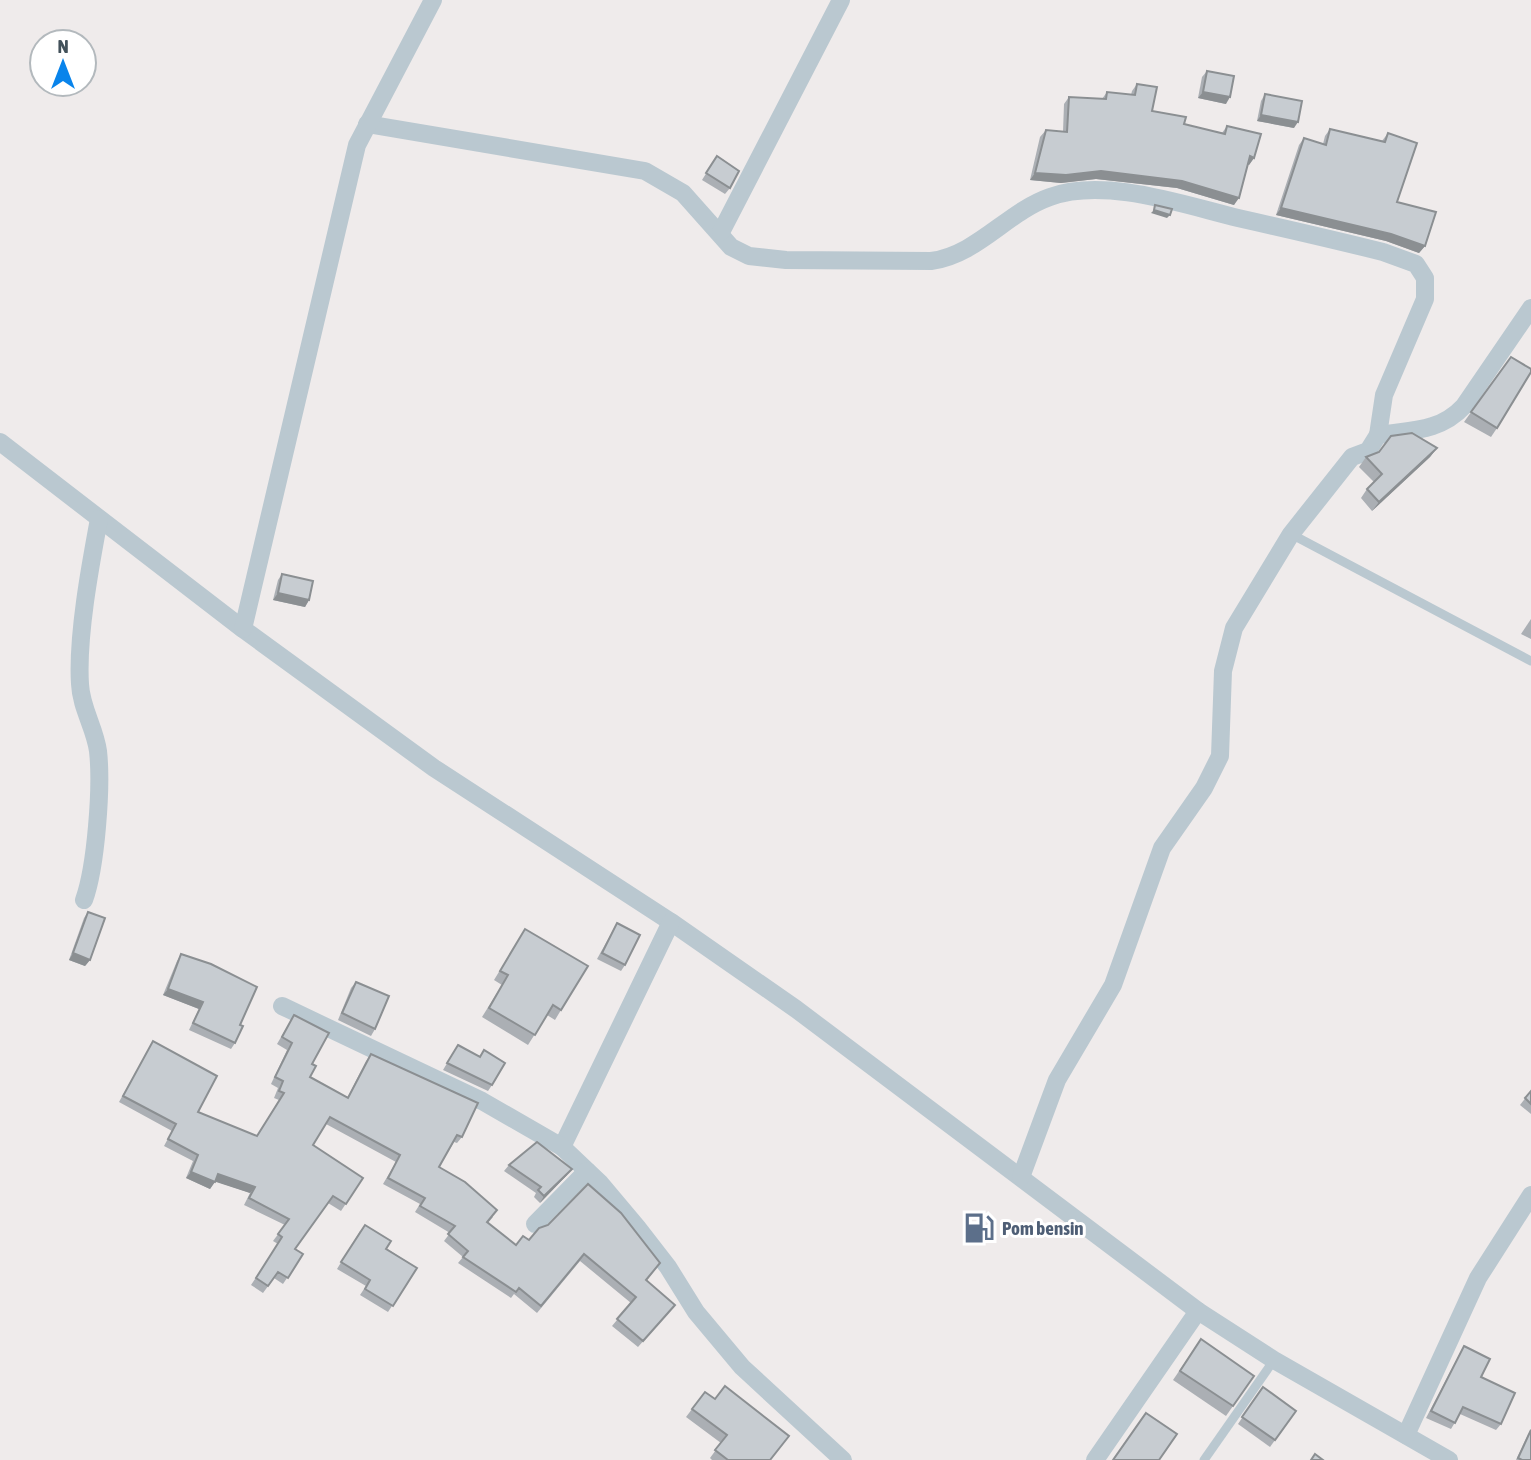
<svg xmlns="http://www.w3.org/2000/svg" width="1531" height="1460" font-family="'Asap Condensed',sans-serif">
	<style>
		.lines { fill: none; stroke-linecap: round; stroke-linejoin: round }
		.service { stroke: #bac8d0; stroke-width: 9 }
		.minor { stroke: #bac8d0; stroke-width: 18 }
		.wall { fill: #abafb4 }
		.shaded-wall { fill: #8b8f92 }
		.building { fill: #c7ccd1; stroke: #8b8f92; stroke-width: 2 }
		.labels { text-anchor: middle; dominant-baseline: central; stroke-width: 6; stroke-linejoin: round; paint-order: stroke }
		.service-label { font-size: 19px; font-weight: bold; fill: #4e5e75; stroke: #fff; text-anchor: start }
	</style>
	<rect width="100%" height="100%" fill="#efebeb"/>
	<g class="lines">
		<!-- service -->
		<g class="service">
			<path d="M 1291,534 L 1531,661"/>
			<path d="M 1204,1460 L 1274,1360"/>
		</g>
		<!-- minor -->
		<g class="minor">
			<path d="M 367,124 L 645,171 L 683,193 L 731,247 L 749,256 L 786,260 L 931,261 C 977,255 1007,212 1050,197 C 1105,177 1184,205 1238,218 C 1287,229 1335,240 1383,252 L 1416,264 L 1425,278 L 1425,299 L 1384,395 L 1378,435"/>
			<path d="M 721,232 L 841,0"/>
			<path d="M 0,442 L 243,629 L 434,768 L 671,922 L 796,1009 L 1198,1311 L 1274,1360 L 1449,1460"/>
			<path d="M 243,629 L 357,145 L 433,0"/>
			<path d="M 84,900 C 96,867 102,787 98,751 C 95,728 81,708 80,684 C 77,637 90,567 99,519"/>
			<path d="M 671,922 L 562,1147 L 600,1183 L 637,1227 L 668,1267 L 696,1312 L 742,1367 L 843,1460"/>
			<path d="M 282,1006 L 482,1101 L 562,1147"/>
			<path d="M 1021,1177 L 1057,1080 L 1113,985 L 1162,848 L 1204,788 L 1220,756 L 1223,671 L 1234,628 L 1291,534 L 1352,457 L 1368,451 L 1378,435 C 1411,430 1440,432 1464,406 L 1531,308"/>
			<path d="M 535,1224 L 587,1171"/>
			<path d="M 1406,1435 L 1478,1278 L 1531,1195"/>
			<path d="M 1095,1460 L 1198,1311"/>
		</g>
	</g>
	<!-- wall -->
	<g class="wall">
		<path d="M 1207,71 L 1226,104 L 1198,98 L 1202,77 Z"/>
		<path d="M 1137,84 L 1152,111 L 1184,124 L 1222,133 L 1227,126 L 1254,158 L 1249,165 L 1248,164 L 1234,205 L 1177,188 L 1096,179 L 1061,183 L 1030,180 L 1040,137 L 1046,130 L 1063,132 L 1064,104 L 1069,97 L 1102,99 L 1107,92 L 1131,95 L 1132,91 Z"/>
		<path d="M 1265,94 L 1294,128 L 1257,121 L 1261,101 Z"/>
		<path d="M 1330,129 L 1382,141 L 1388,133 L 1397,202 L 1425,246 L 1419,253 L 1386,241 L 1276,215 L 1299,145 L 1304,138 L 1323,144 L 1325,136 Z"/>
		<path d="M 717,156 L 730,188 L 725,194 L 702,180 Z"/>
		<path d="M 1511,357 L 1497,428 L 1491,437 L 1464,422 Z"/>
		<path d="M 1437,448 L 1430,457 L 1372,511 L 1361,498 L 1367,489 L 1374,482 L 1359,467 L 1366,457 Z"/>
		<path d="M 282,574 L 309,600 L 305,607 L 273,600 L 278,580 Z"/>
		<path d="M 1531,619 L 1531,639 L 1521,634 Z"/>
		<path d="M 88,912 L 90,960 L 85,966 L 69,960 L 84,918 Z"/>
		<path d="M 617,923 L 625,965 L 621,971 L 597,959 Z"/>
		<path d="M 525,929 L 561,1010 L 555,1020 L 547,1015 L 528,1045 L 482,1017 L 502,985 L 494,980 Z"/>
		<path d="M 181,954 L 240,1025 L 235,1043 L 231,1049 L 189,1030 L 199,1009 L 163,995 L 177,961 Z"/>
		<path d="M 356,982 L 375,1029 L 371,1036 L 338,1020 L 351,988 Z"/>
		<path d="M 294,1015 L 312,1064 L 310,1077 L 347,1098 L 366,1061 L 371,1054 L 462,1137 L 457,1143 L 454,1142 L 439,1167 L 493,1217 L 488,1223 L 516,1245 L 529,1240 L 660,1263 L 647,1280 L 670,1311 L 638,1347 L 612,1326 L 631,1303 L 580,1261 L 537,1313 L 514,1294 L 511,1298 L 458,1263 L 463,1257 L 444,1241 L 450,1233 L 415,1212 L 420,1204 L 383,1184 L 396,1162 L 326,1124 L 313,1145 L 363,1178 L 341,1211 L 328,1203 L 295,1249 L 303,1254 L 283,1284 L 274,1278 L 263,1293 L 251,1285 L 278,1244 L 273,1241 L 285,1225 L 244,1205 L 250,1193 L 215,1181 L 210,1189 L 186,1178 L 193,1161 L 164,1146 L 172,1131 L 119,1102 L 153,1041 L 198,1112 L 257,1136 L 279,1100 L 274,1098 L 278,1088 L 271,1084 L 287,1050 L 277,1044 Z"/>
		<path d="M 458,1045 L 479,1057 L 484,1050 L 492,1085 L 488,1091 L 443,1070 Z"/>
		<path d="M 1531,1091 L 1531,1114 L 1520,1105 Z"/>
		<path d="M 509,1165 L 567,1175 L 540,1203 L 534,1197 L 536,1193 L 504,1171 Z"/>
		<path d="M 360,1231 L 417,1268 L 388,1312 L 360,1295 L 366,1286 L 337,1269 Z"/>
		<path d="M 1201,1339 L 1254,1376 L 1226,1416 L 1173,1380 Z"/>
		<path d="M 1464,1346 L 1481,1377 L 1501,1424 L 1496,1430 L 1460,1414 L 1451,1429 L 1426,1418 L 1460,1353 Z"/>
		<path d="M 1263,1387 L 1296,1411 L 1270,1447 L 1238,1424 Z"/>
		<path d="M 705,1392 L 771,1460 L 712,1460 L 710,1458 L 721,1443 L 686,1417 Z"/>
		<path d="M 1531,1429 L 1531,1460 L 1516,1460 L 1528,1434 Z"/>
	</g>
	<!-- shaded-wall -->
	<g class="shaded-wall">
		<path d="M 1203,92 L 1230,97 L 1226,104 L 1198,98 Z"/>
		<path d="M 1261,115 L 1298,122 L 1294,128 L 1257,121 Z"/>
		<path d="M 1250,156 L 1254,158 L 1249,165 L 1245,164 Z"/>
		<path d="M 1101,171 L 1182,181 L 1239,198 L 1234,205 L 1177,188 L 1096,179 L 1061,183 L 1030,180 L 1035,173 Z"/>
		<path d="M 1281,208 L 1391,234 L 1425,246 L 1419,253 L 1386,241 L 1276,215 Z"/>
		<path d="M 1154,210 L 1170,215 L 1167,218 L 1151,213 Z"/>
		<path d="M 1437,448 L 1430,457 L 1372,511 L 1379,502 Z"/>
		<path d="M 278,593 L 309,600 L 305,607 L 273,600 Z"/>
		<path d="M 73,953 L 90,960 L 85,966 L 69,960 Z"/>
		<path d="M 168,989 L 203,1002 L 199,1009 L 163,995 Z"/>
		<path d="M 572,1169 L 567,1175 L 540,1203 L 544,1196 Z"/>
		<path d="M 191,1172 L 215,1182 L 210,1189 L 186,1178 Z"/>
		<path d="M 218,1174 L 255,1187 L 250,1193 L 213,1181 Z"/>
	</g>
	<!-- building -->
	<g class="building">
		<path d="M 1207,71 L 1234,76 L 1230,97 L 1203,92 Z"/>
		<path d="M 1137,84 L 1157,87 L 1152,111 L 1186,117 L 1184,124 L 1225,134 L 1227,126 L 1261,134 L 1254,158 L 1250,156 L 1239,198 L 1182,181 L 1101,171 L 1066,175 L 1035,173 L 1046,130 L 1067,132 L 1069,97 L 1106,99 L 1107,92 L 1135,95 Z"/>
		<path d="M 1265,94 L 1302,101 L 1298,122 L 1261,115 Z"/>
		<path d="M 1330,129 L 1385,142 L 1388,133 L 1417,143 L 1397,202 L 1436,212 L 1425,246 L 1391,234 L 1281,208 L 1304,138 L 1326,145 Z"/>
		<path d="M 717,156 L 739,171 L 730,188 L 706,173 Z"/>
		<path d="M 1155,205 L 1172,209 L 1170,215 L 1154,210 Z"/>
		<path d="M 1511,357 L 1531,369 L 1531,372 L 1497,428 L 1471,412 Z"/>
		<path d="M 1412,433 L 1437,448 L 1379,502 L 1367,489 L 1382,474 L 1366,457 L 1379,452 L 1391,436 Z"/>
		<path d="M 282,574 L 313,581 L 309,600 L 278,593 Z"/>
		<path d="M 88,912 L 105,918 L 90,960 L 73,953 Z"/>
		<path d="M 617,923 L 640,935 L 625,965 L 602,953 Z"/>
		<path d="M 525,929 L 588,966 L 561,1010 L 553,1005 L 535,1035 L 489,1008 L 508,975 L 500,971 Z"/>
		<path d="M 181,954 L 211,964 L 257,987 L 240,1025 L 243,1026 L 235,1043 L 193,1023 L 203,1002 L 168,989 Z"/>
		<path d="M 356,982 L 389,996 L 375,1029 L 342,1013 Z"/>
		<path d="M 294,1015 L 329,1033 L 312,1064 L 316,1066 L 310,1077 L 348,1098 L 371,1054 L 478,1103 L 462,1137 L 457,1135 L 439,1167 L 465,1182 L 497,1210 L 487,1222 L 516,1245 L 523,1236 L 529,1240 L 539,1228 L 548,1225 L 588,1184 L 621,1213 L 660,1263 L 646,1280 L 675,1305 L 643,1341 L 617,1319 L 636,1297 L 584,1254 L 541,1306 L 519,1288 L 516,1292 L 463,1257 L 468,1251 L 448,1234 L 455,1226 L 420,1206 L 425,1198 L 388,1178 L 400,1155 L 330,1117 L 313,1145 L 363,1178 L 346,1204 L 333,1196 L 295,1249 L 303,1254 L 288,1278 L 278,1272 L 268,1286 L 256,1278 L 282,1237 L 278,1234 L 289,1219 L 249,1198 L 255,1187 L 218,1174 L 215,1182 L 191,1172 L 198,1155 L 168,1139 L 176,1124 L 123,1096 L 153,1041 L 217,1076 L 198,1112 L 257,1136 L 284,1093 L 279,1091 L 283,1081 L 275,1077 L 292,1043 L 282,1037 Z"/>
		<path d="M 458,1045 L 480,1057 L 484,1050 L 505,1063 L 492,1085 L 447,1063 Z"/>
		<path d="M 1531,1091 L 1531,1104 L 1525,1098 Z"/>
		<path d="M 537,1142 L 572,1169 L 544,1196 L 538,1190 L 541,1187 L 509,1165 Z"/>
		<path d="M 365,1225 L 391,1241 L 386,1249 L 417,1268 L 393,1306 L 365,1289 L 370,1280 L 341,1262 Z"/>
		<path d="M 1201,1339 L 1254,1376 L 1233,1406 L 1180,1371 Z"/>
		<path d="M 1464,1346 L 1490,1359 L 1481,1377 L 1515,1393 L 1501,1424 L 1463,1407 L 1455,1423 L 1431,1411 Z"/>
		<path d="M 725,1386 L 789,1436 L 770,1460 L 728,1460 L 715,1450 L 727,1435 L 692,1409 L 705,1392 L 715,1399 Z"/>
		<path d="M 1263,1387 L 1296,1411 L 1275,1440 L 1242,1417 Z"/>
		<path d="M 1146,1413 L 1177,1434 L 1159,1460 L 1113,1460 Z"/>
		<path d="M 1531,1430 L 1531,1460 L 1522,1460 L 1518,1458 Z"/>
		<path d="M 1315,1454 L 1323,1460 L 1311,1460 Z"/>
	</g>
	<!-- icons -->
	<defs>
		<g id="fuel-bare" transform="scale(2.415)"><path d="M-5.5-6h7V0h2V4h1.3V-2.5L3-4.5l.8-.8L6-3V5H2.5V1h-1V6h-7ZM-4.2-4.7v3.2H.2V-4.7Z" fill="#5c6f8a" stroke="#fff" stroke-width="2.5" paint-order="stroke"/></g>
	</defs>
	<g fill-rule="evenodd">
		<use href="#fuel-bare" x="979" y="1228"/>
	</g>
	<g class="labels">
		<!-- service labels -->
		<g class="service-label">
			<text x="1002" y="1228">Pom bensin</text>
		</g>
	</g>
	<!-- north arrow -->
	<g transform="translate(63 63)"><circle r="33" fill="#ffffff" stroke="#b3b9bd" stroke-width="2"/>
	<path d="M0-5L12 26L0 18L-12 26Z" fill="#0984eb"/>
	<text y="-10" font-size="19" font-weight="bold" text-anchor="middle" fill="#42515a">N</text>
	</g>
</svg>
